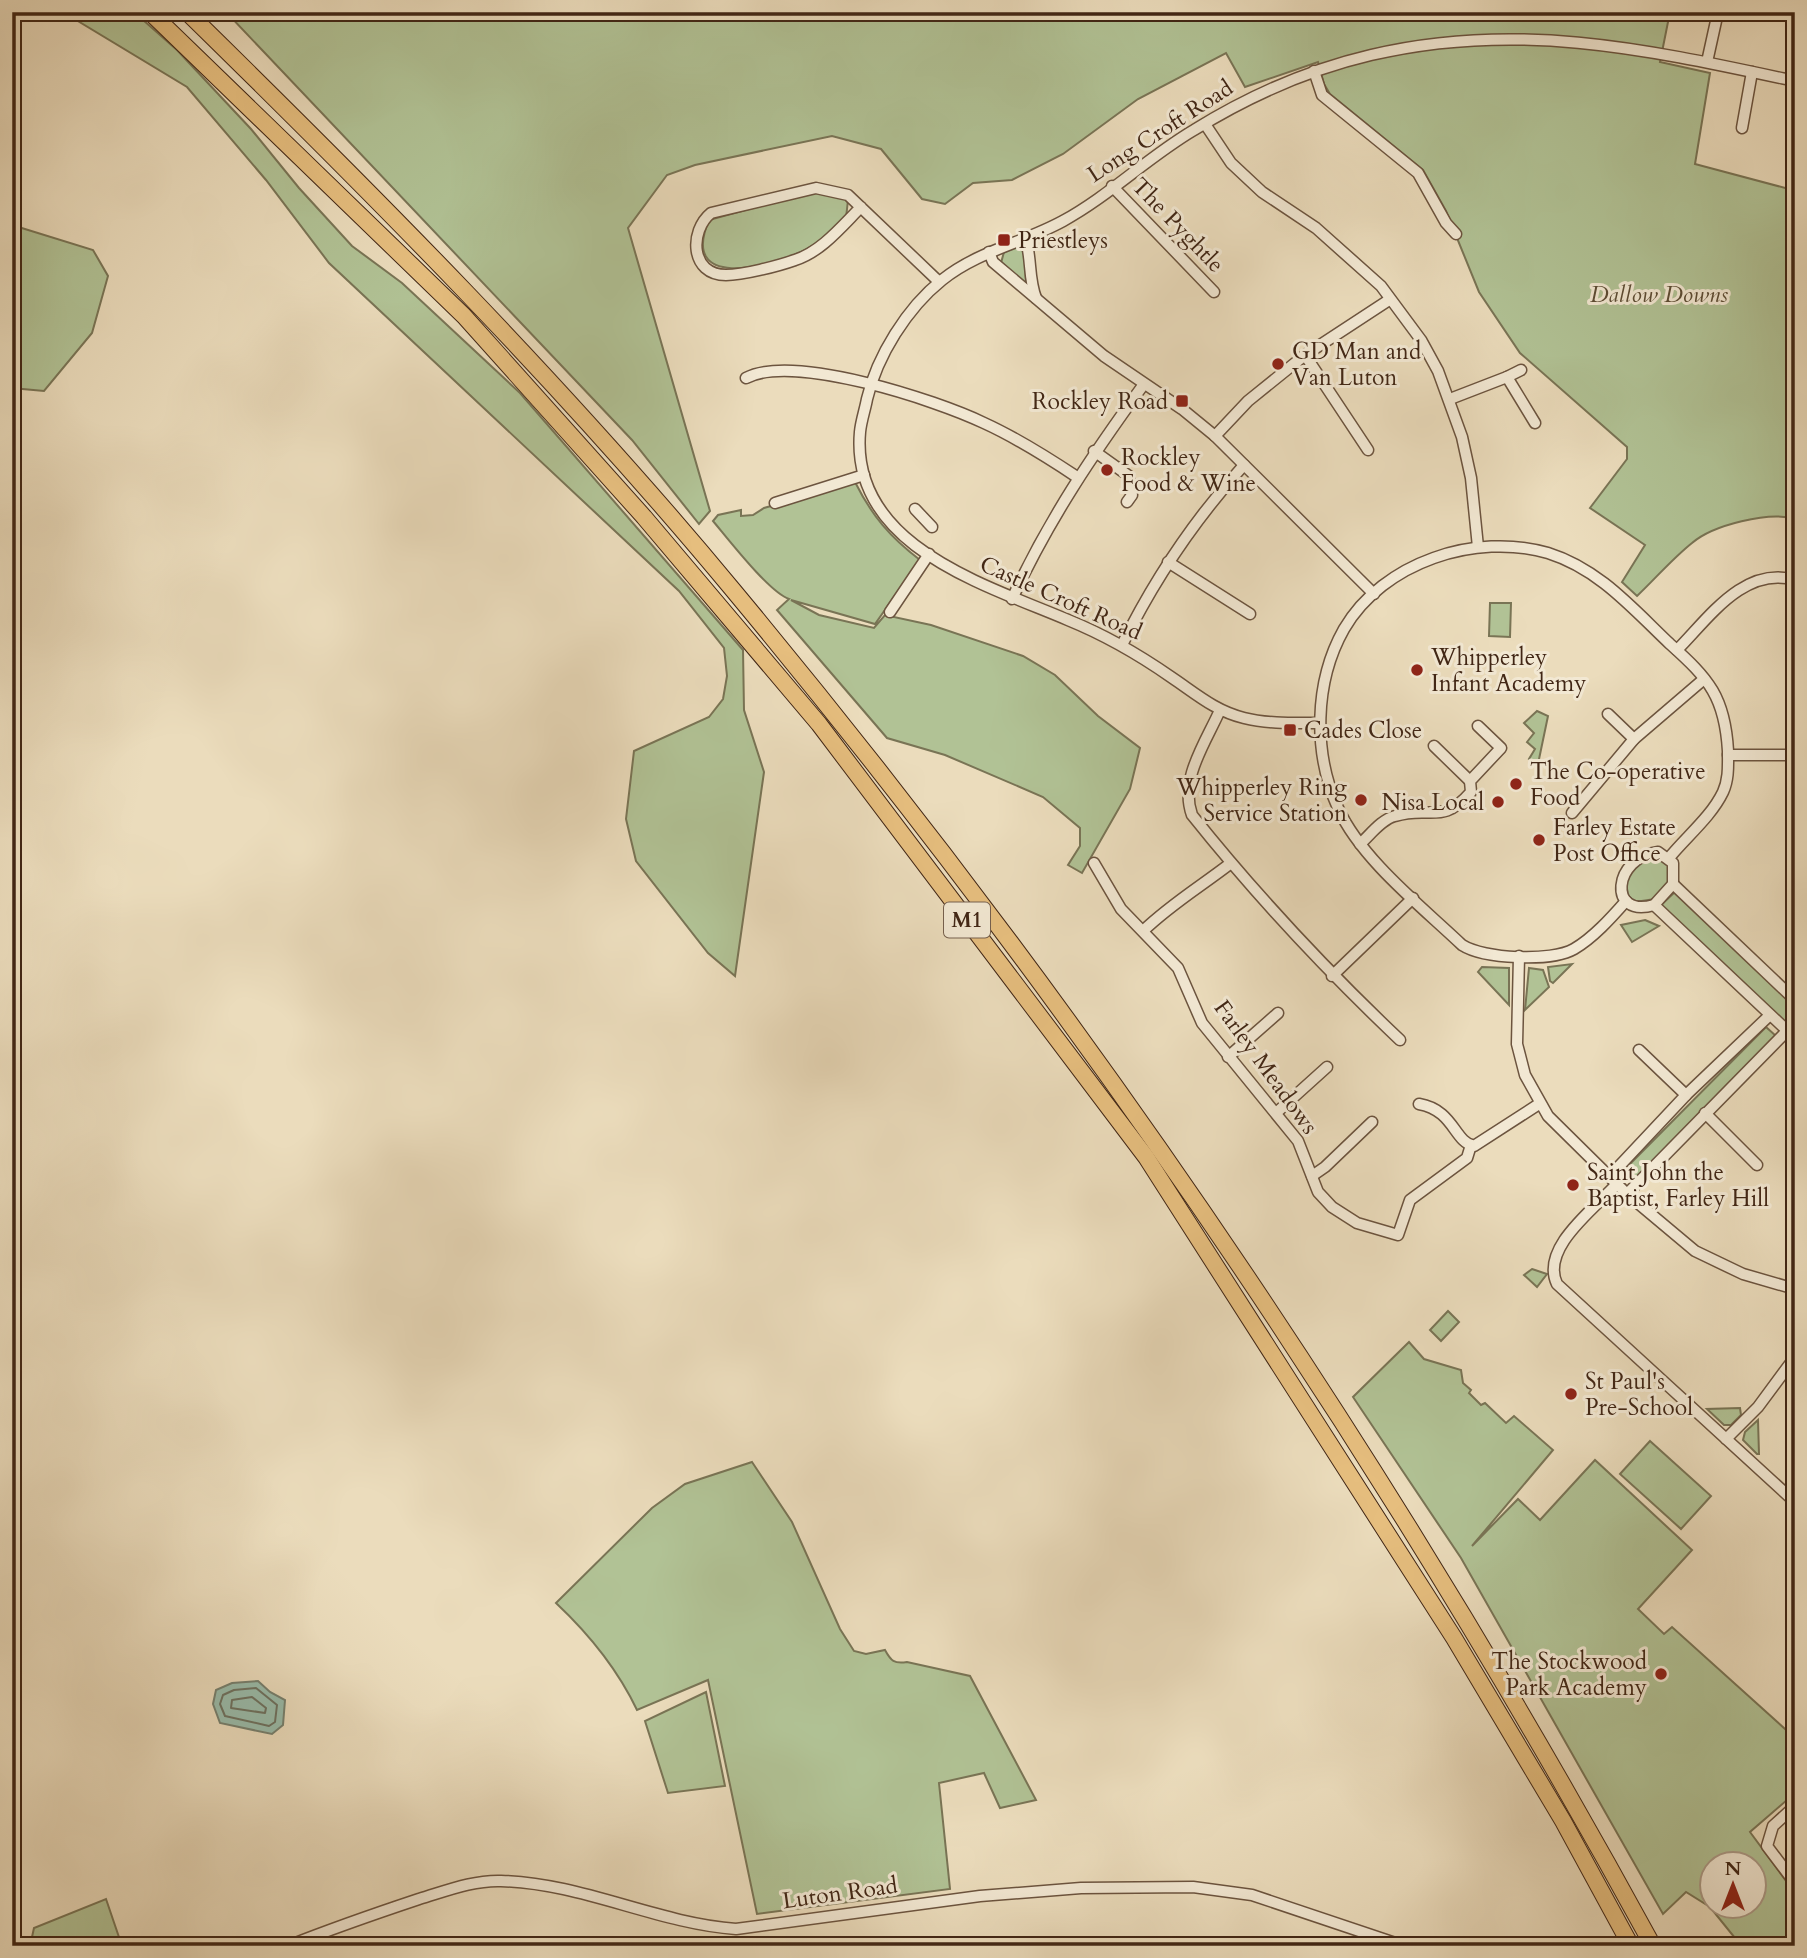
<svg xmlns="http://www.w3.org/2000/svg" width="1807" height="1958" font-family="Cardo,serif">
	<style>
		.green { fill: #b1c295; stroke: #797455; stroke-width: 2; fill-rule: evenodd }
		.water { fill: #99bcab; stroke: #76806f; stroke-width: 2 }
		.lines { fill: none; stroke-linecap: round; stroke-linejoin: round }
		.shore { stroke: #6d7160; stroke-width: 2 }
		.minor-casing { stroke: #6c543f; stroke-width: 13 }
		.highway-casing { stroke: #412615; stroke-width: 18 }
		.minor { stroke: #f2e8d3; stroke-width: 10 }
		.highway { stroke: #e6be7e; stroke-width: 16 }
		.poi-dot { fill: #8f2418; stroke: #f2e8d3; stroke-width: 2.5 }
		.labels { text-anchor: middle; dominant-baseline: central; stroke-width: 6; stroke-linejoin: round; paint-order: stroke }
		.shield { fill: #f2e8d3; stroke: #76604e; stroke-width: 2 }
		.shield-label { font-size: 21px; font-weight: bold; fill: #412615 }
		.street-label { font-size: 23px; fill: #412615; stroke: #f2e8d3 }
		.poi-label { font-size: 23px; fill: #412615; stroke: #f2e8d3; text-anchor: start }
		.park-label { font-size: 23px; font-style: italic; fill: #5d4d35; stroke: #f2e8d3 }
	</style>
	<rect width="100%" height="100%" fill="#ebdcbc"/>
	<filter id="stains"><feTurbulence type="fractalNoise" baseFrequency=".00286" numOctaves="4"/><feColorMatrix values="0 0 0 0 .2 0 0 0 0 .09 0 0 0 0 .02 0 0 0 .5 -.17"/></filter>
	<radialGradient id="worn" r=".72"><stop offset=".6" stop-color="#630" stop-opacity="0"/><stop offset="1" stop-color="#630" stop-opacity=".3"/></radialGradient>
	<!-- green -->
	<g class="green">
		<path d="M 63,12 L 134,12 L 177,50 L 251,129 L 299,188 L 352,246 L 402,283 L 520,393 L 743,650 L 744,710 L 764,772 L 735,976 L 708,953 L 636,861 L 626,819 L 634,751 L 709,717 L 723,699 L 727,676 L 724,648 L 679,591 L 329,263 L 266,180 L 187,87 Z"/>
		<path d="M 226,12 L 1670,12 L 1660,62 L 1710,73 L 1695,164 L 1789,189 L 1791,233 L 1795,234 L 1795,519 C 1769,511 1713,525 1692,543 C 1672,559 1655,579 1637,596 L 1622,582 L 1645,545 L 1590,508 L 1627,459 L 1627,447 L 1520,353 L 1479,292 L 1446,211 L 1423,170 L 1330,94 L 1324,84 L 1318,62 L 1245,87 L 1226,53 L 1138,99 L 1063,154 L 1012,180 L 973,183 L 945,204 L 922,199 L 881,149 L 832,136 L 695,165 L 667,175 L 628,228 L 710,511 L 699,524 L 632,440 Z"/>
		<path d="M 829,192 L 848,200 L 846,218 C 832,230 820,243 803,251 C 768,268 679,290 709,220 L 807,193 Z"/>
		<path d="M 12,225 L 93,250 L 108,276 L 92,333 L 44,391 L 12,388 Z"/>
		<path d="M 1016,247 L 1025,252 L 1026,284 L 1001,263 L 1004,252 Z"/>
		<path d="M 855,482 C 872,516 890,537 920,560 L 875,624 L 791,600 L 819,615 L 874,628 L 885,615 L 931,625 L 1023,656 L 1055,675 L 1098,716 L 1140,748 L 1130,789 L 1082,873 L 1068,865 L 1080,846 L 1080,828 L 1043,797 L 945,755 L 887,738 L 777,610 L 789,599 C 769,592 729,540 713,521 L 718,515 L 741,510 L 741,516 L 753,515 L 764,508 Z"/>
		<path d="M 1490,603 L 1511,603 L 1510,637 L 1489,636 Z"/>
		<path d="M 1537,711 L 1548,716 L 1538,764 L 1529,759 L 1535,749 L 1527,742 L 1534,733 L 1524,723 Z"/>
		<path d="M 1658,857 L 1668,863 L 1670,880 L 1655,899 L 1635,902 L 1628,896 L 1626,881 L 1637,863 Z"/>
		<path d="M 1677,890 L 1795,1003 L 1795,1034 L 1660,906 Z"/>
		<path d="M 1645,920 L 1659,926 L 1632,942 L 1621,925 Z"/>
		<path d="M 1572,964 L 1553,983 L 1550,981 L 1548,967 Z"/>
		<path d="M 1482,967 L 1509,968 L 1509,1005 L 1478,972 Z"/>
		<path d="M 1529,968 L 1543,970 L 1549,987 L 1525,1010 Z"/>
		<path d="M 1766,1027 L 1776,1036 L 1632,1182 L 1625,1180 L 1623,1171 Z"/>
		<path d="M 1532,1269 L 1547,1274 L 1537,1287 L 1524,1275 Z"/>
		<path d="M 1448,1311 L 1459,1322 L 1441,1341 L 1430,1330 Z"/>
		<path d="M 1409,1342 L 1424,1359 L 1461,1370 L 1463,1383 L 1471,1390 L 1469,1393 L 1481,1405 L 1485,1403 L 1506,1423 L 1514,1416 L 1553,1450 L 1472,1546 L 1518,1499 L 1540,1520 L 1595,1460 L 1692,1550 L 1638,1609 L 1664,1634 L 1672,1627 L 1795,1738 L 1795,1793 L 1750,1832 L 1795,1893 L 1795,1941 L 1762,1946 L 1739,1943 L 1710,1907 L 1686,1892 L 1663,1914 L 1461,1558 L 1353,1397 ZM 1713,1864 L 1755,1864 L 1755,1906 L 1713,1906 Z"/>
		<path d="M 1740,1408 L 1741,1415 L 1731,1425 L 1724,1425 L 1707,1409 Z"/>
		<path d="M 1758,1420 L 1759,1454 L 1757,1454 L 1743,1440 L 1745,1432 Z"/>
		<path d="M 1650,1441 L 1711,1496 L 1681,1529 L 1620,1474 Z"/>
		<path d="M 752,1462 L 792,1522 L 840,1629 L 854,1651 L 866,1654 L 885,1650 C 891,1661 894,1664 907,1662 L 970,1676 L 1036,1800 L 1000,1808 L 984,1773 L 939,1783 L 950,1889 L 757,1914 L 708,1680 L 637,1710 C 617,1668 590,1635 556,1603 L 652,1508 L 685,1484 Z"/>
		<path d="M 706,1692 L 725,1786 L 668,1793 L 645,1721 Z"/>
		<path d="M 106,1899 L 122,1946 L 30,1946 L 34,1928 Z"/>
	</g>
	<!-- water -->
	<path class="water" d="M 258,1681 L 270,1692 L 285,1700 L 283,1725 L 272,1734 L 220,1723 L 213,1704 L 216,1690 L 232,1683 Z"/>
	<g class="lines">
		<!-- shore -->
		<g class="shore">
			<path d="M 256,1688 L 277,1705 L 275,1722 L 269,1726 L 225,1716 L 220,1704 L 223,1695 L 234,1690 Z"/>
			<path d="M 252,1697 L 266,1708 L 265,1713 L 231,1708 L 232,1700 Z"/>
		</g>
		<!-- minor casing -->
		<g class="minor-casing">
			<g id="minor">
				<path d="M 1707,62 L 1718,12"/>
				<path d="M 1314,71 L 1322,95 L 1418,173 L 1446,223 L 1456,234"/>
				<path d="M 1205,124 L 1231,163 L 1262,192 L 1316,228 L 1381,286 L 1421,340 L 1438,371 L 1462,437 L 1471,478 L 1478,547"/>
				<path d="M 1742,128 L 1752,72"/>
				<path d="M 1112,186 L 1214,292"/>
				<path d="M 861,207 C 842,226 821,252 795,260 C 778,266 743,275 726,275 C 690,275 689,231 711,213 L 816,188 L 848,195 L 935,278 L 939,282"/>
				<path d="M 1025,237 C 1032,257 1028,278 1036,298"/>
				<path d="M 989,252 L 993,262 L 1104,356 L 1182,409 L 1215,436 L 1374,594"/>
				<path d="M 1305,355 L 1368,450"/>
				<path d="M 1507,377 L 1521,370"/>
				<path d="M 746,378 C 793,353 936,400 984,423 C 1017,438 1047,457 1077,477"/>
				<path d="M 1450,399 L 1507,377 L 1535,423"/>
				<path d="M 1215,436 L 1248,401 L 1305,355 L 1389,300"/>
				<path d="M 1094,451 L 1129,476 L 1132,495 L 1127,502"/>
				<path d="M 775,503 L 864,475"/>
				<path d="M 915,509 L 932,527"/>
				<path d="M 1168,562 L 1250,614"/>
				<path d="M 1012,599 C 1049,519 1093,454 1144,384"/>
				<path d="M 890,612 L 929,554"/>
				<path d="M 1122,645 C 1155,578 1194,520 1244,465"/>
				<path d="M 1677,650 C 1708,619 1744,565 1795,580"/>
				<path d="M 1220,710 C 1206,742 1179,779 1192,815 C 1256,895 1325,969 1400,1040"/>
				<path d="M 1608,714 L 1634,739"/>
				<path d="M 1319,723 C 1294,723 1268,724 1244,718 C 1215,711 1195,693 1171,677 C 1138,654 1105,635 1068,620 C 986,585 850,546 860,432 C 861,421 865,410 867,399 C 877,356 907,308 942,280 C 978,251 1023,243 1063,221 C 1109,196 1148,157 1194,130 C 1249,96 1307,70 1371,55 C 1519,20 1650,50 1795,81"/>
				<path d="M 1434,746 L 1470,781"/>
				<path d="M 1728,755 L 1795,755"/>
				<path d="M 1572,813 L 1634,739 L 1704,679"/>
				<path d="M 1360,844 C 1370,835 1382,819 1395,816 C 1431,805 1441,826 1471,792 L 1470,781 L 1501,748 L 1478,726"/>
				<path d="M 1658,852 L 1673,863 L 1673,884 L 1654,905 C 1607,919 1613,857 1658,852 Z"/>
				<path d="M 1094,863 L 1121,909 L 1178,968 L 1202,1023 L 1298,1141 L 1318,1192 L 1332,1207 L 1357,1223 L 1398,1235 L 1410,1200 L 1467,1158 L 1471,1145"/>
				<path d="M 1673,884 L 1795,1000"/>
				<path d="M 1626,901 C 1611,918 1593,938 1574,949 C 1551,962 1484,959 1462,945 C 1421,906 1361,859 1338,808 C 1313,753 1314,682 1344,629 C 1383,562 1476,532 1548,553 C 1599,569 1632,608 1670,644 C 1709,679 1725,697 1728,751 C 1728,765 1729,779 1723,792 C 1711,817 1686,837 1669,858"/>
				<path d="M 1654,905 L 1795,1038"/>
				<path d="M 1143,931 C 1171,904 1200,887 1231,863"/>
				<path d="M 1519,956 L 1517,1044 L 1525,1075 L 1548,1116 L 1627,1194 L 1695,1251 L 1743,1274 L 1795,1289"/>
				<path d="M 1332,976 L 1413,898"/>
				<path d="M 1639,1050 L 1686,1095"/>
				<path d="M 1228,1057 L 1278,1013"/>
				<path d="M 1419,1104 C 1454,1110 1454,1142 1474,1146 L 1539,1104"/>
				<path d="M 1276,1113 L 1327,1067"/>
				<path d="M 1705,1113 L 1757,1165"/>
				<path d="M 1312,1176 L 1325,1167 L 1372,1122"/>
				<path d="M 1609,1177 L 1686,1095 L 1770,1015"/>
				<path d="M 1617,1184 C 1594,1209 1540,1248 1557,1284 L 1795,1502"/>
				<path d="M 1627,1194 L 1787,1031"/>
				<path d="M 1726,1439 L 1758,1407 L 1795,1357"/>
				<path d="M 1795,1806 L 1773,1826 L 1767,1846 L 1795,1883"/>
				<path d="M 12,1854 L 14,1860"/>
				<path d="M 288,1946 C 331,1929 374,1914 419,1899 C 446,1891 473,1880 501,1881 C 582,1883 656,1923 736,1929 L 980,1896 L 1081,1888 L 1193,1887 L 1252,1895 L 1404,1946"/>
			</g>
		</g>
		<!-- highway casing -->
		<g class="highway-casing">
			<g id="highway">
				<path d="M 150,12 L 464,316 L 644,517 L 819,724 L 1146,1157 L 1454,1638 L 1563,1821 L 1631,1946"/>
				<path d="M 187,12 C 376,197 564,386 733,590 C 1083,1011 1391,1466 1653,1946"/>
			</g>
		</g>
		<!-- minor -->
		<use href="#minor" class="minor"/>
		<!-- highway -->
		<use href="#highway" class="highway"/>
	</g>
	<!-- markers -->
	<g class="poi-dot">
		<rect x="997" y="233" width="14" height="14" rx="3.5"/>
		<circle cx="1278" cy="364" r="7"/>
		<rect x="1175" y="394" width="14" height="14" rx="3.5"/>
		<circle cx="1107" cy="470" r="7"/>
		<circle cx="1417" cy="670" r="7"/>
		<rect x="1283" y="723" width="14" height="14" rx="3.5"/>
		<circle cx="1516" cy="784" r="7"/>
		<circle cx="1361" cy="800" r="7"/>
		<circle cx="1498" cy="802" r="7"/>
		<circle cx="1539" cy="840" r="7"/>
		<circle cx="1573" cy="1185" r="7"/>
		<circle cx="1571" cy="1394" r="7"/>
		<circle cx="1661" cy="1674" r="7"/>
	</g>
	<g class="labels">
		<!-- shield labels -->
		<rect class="shield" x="944" y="902.5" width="46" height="35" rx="5"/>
		<g class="shield-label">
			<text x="967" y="920">M1</text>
		</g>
		<!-- street labels -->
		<g class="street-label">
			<text transform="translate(1160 131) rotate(-33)">Long Croft Road</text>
			<text transform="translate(1178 225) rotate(46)">The Pyghtle</text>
			<text transform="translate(1061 598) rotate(24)">Castle Croft Road</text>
			<text transform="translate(1266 1067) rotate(54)">Farley Meadows</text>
			<text transform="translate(840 1893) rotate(-8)">Luton Road</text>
		</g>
		<!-- poi labels -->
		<g class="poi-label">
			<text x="1018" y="240">Priestleys</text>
			<text x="1292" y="351">GD Man and<tspan x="1292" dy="26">Van Luton</tspan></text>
			<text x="1168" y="401" text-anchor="end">Rockley Road</text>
			<text x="1121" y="457">Rockley<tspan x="1121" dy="26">Food &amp; Wine</tspan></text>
			<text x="1431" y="657">Whipperley<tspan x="1431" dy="26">Infant Academy</tspan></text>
			<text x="1304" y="730">Cades Close</text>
			<text x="1530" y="771">The Co-operative<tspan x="1530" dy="26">Food</tspan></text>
			<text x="1347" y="787" text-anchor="end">Whipperley Ring<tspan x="1347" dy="26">Service Station</tspan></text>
			<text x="1484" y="802" text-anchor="end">Nisa Local</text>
			<text x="1553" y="827">Farley Estate<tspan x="1553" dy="26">Post Office</tspan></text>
			<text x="1587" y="1172">Saint John the<tspan x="1587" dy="26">Baptist, Farley Hill</tspan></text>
			<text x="1585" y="1381">St Paul's<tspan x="1585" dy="26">Pre-School</tspan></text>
			<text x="1647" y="1661" text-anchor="end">The Stockwood<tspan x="1647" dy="26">Park Academy</tspan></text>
		</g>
		<!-- park labels -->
		<g class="park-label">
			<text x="1659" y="294">Dallow Downs</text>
		</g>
	</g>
	<!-- margin -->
	<rect width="1807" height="1958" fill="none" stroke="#ebdcbc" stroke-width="42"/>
	<rect x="14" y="14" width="1779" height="1930" fill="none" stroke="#412615" stroke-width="3.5"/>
	<rect x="21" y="21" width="1765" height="1916" fill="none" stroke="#412615" stroke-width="2"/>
	<!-- north arrow -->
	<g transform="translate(1733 1885)"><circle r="33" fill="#f2e8d3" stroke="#ab9a87" stroke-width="2"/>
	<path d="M0-5L12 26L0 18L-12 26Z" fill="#8f2418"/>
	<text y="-10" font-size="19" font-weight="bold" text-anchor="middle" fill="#412615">N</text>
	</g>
	<rect width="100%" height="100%" filter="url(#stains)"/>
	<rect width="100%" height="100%" fill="url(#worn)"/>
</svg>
